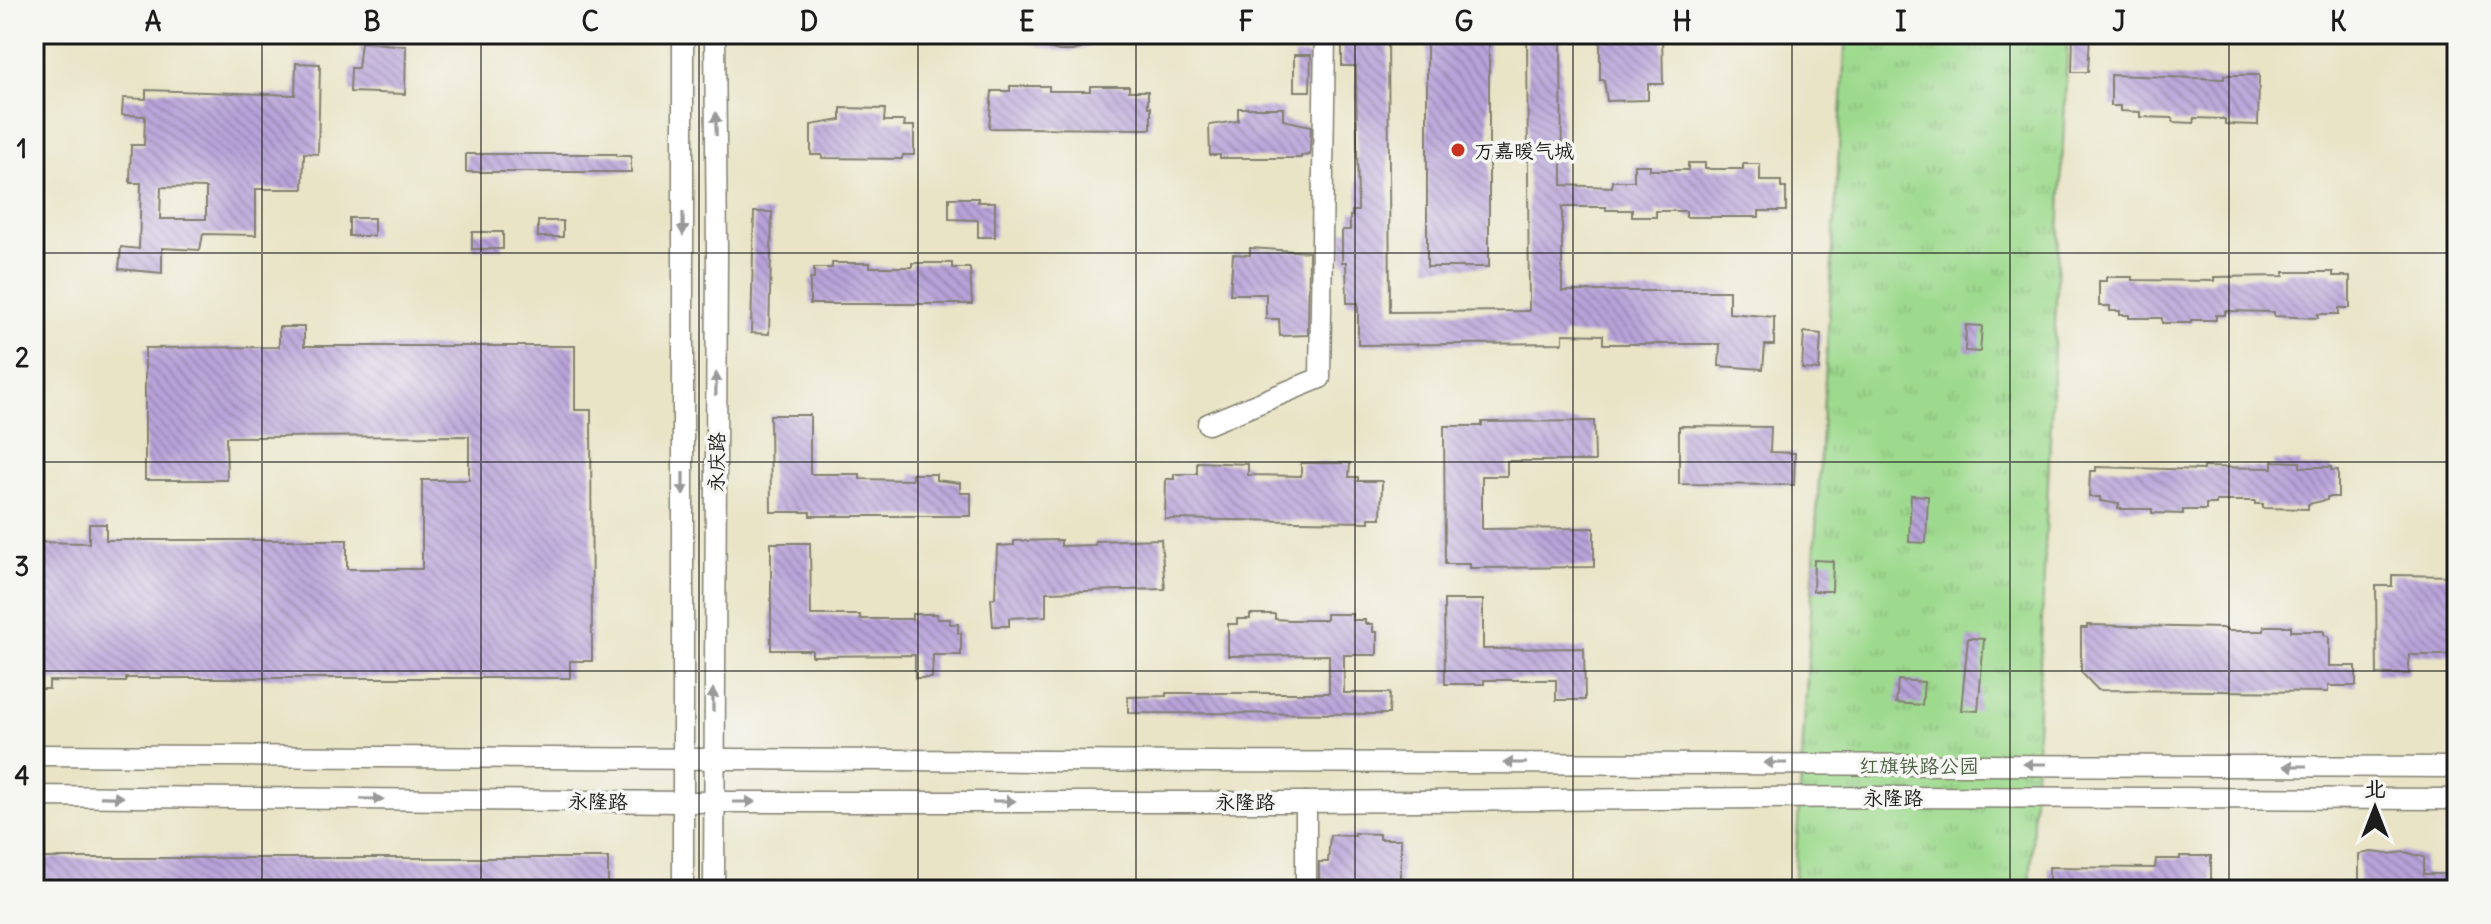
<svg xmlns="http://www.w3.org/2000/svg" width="2491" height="924" font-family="Delius,'LXGW WenKai TC',sans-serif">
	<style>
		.park { fill: url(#park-tufts); stroke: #5d7b55; stroke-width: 2 }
		.building { fill: url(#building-back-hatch); fill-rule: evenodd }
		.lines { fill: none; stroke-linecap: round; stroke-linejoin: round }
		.minor-casing { stroke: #828071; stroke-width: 23 }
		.minor { stroke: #fff; stroke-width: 20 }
		.oneway { fill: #999 }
		.grid { fill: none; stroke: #1c1c1c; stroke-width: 2; stroke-opacity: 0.55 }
		.poi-dot { fill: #c8321e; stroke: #f6f6f2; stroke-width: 3 }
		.labels { text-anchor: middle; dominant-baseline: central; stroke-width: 7; stroke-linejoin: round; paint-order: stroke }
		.poi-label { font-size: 20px; fill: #1c1c1c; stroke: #f6f6f2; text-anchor: start }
		.street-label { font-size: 20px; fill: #1c1c1c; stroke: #f6f6f2 }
		.park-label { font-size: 20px; fill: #4a5e44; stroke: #f6f6f2 }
		.neatline { fill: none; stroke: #1c1c1c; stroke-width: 3 }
		.grid-label { font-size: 26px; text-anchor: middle; font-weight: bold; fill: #1c1c1c }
	</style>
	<defs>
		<pattern id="park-tufts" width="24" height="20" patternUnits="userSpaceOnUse" patternTransform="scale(2)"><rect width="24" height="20" fill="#9eda8e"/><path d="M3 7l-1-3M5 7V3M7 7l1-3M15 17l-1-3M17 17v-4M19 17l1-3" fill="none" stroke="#88ba7a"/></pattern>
		<pattern id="building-back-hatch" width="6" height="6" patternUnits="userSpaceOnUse" patternTransform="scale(2)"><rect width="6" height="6" fill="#b8a3d9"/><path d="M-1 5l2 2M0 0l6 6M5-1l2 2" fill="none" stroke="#9584af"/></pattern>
	</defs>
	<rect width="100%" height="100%" fill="#f6f6f2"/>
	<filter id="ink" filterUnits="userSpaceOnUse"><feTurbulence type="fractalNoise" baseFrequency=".0125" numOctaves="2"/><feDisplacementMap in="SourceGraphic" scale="16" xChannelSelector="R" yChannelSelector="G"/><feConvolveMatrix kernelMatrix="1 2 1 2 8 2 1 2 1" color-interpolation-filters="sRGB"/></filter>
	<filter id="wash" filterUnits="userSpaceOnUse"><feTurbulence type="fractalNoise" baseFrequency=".006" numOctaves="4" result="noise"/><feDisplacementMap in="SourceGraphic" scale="32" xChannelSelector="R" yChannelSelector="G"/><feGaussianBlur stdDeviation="1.8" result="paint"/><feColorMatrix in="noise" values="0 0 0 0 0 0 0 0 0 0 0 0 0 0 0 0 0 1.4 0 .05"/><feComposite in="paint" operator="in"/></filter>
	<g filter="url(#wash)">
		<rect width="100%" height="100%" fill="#e9e4c6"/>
		<!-- park -->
		<path class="park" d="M 1846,34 L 2068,34 L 2030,890 L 1794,890 Z"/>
		<g id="blocks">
			<!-- building -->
			<g class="building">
				<path d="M 1011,34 L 1116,34 L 1117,38 L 1073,51 L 1059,51 L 1010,38 Z"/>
				<path d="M 1342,34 L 1388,34 L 1390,312 L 1529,311 L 1527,34 L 1561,34 L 1562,185 L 1612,187 L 1612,181 L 1634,181 L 1634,165 L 1650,165 L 1650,170 L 1688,170 L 1688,163 L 1705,163 L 1705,169 L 1743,169 L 1743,164 L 1760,164 L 1760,181 L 1781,181 L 1781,188 L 1786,188 L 1786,211 L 1759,211 L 1759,217 L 1686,217 L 1686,211 L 1656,211 L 1656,217 L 1632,217 L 1632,210 L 1606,210 L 1606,207 L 1562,207 L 1562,291 L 1729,291 L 1729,313 L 1774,317 L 1774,345 L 1765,345 L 1763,369 L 1719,366 L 1720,344 L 1603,344 L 1603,335 L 1563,334 L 1563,343 L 1358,345 L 1358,303 L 1347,303 L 1346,262 L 1342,262 L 1342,230 L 1350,230 L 1350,216 L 1352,216 L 1352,211 L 1358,211 L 1356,66 L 1342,66 Z"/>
				<rect x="1427" y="34" width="62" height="233"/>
				<path d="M 1600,34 L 1662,34 L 1663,84 L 1648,84 L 1648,100 L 1607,101 L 1604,80 L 1600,80 Z"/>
				<path d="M 2073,34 L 2090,34 L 2088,72 L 2072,72 Z"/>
				<path d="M 361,42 L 406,46 L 405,94 L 350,92 L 351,68 L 358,68 Z"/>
				<path d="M 1294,55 L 1311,55 L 1310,91 L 1294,91 Z"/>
				<path d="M 296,63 L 320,64 L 318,154 L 304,153 L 303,189 L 256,189 L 256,235 L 203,234 L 200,250 L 162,248 L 162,273 L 119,269 L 121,247 L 139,249 L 141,183 L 130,183 L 131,145 L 144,145 L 145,116 L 122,115 L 123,98 L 146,99 L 146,90 L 295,95 ZM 161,187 L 206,188 L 206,219 L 160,219 Z"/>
				<path d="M 2111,75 L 2224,79 L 2224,75 L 2259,75 L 2258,125 L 2225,124 L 2225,119 L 2194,118 L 2194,123 L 2173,122 L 2173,118 L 2140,117 L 2140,112 L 2120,111 L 2120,106 L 2111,106 Z"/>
				<path d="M 1010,86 L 1049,86 L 1049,91 L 1090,91 L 1090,86 L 1129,86 L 1129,91 L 1148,91 L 1148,107 L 1151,107 L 1151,129 L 989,128 L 992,91 L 1010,91 Z"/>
				<path d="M 841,108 L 885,109 L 884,121 L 905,121 L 904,126 L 914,126 L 914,155 L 903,155 L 902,159 L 822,158 L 822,155 L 811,155 L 811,125 L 841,120 Z"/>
				<path d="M 1238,108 L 1283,108 L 1283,120 L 1311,126 L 1310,155 L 1301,156 L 1301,158 L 1220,158 L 1220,155 L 1210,155 L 1209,125 L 1238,121 Z"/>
				<path d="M 466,154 L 616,154 L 616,156 L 631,156 L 631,172 L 466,172 Z"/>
				<path d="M 949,198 L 978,198 L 978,202 L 995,202 L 995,237 L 978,237 L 978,220 L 949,219 Z"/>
				<path d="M 754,212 L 772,212 L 769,334 L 751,333 Z"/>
				<rect x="349" y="218" width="25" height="18"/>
				<rect x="538" y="221" width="25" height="16"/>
				<rect x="472" y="232" width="31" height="17"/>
				<path d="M 1250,248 L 1309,252 L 1308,335 L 1280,336 L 1279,319 L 1266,319 L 1266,294 L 1230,294 L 1233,254 L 1250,255 Z"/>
				<path d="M 832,263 L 870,263 L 870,267 L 912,267 L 912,263 L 952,263 L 952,268 L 970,268 L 972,304 L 810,304 L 810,279 L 814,279 L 814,268 L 832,268 Z"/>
				<path d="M 2284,272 L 2333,272 L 2333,276 L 2350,276 L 2350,308 L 2339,308 L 2339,314 L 2318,314 L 2318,318 L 2274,316 L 2274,312 L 2225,311 L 2225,315 L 2216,315 L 2216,320 L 2191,320 L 2191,323 L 2162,323 L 2162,318 L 2129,318 L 2129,315 L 2120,315 L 2120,311 L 2110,311 L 2110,306 L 2099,306 L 2099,281 L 2106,281 L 2106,277 L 2132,277 L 2132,280 L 2214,281 L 2214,277 L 2284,276 Z"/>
				<path d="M 1966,325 L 1982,326 L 1980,352 L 1965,351 Z"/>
				<path d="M 279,327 L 304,327 L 304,346 L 575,346 L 575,410 L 591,410 L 592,661 L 570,661 L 570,678 L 126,678 L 126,682 L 49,681 L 49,689 L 34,689 L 34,542 L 89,543 L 89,524 L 106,524 L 106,540 L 347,540 L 347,569 L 422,569 L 422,480 L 469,480 L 469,436 L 226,437 L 227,480 L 145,480 L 145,348 L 279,347 Z"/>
				<path d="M 1804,332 L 1821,334 L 1819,370 L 1802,369 Z"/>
				<path d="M 770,415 L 810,415 L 810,474 L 860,474 L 860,479 L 912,480 L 912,474 L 936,474 L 936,480 L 960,483 L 960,493 L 971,493 L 971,516 L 810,516 L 810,512 L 771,512 Z"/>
				<path d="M 1594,421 L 1595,461 L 1507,461 L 1507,476 L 1482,476 L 1482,529 L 1594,528 L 1594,567 L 1470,568 L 1470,564 L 1445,564 L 1444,426 L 1482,426 L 1482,422 Z"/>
				<path d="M 1679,426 L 1771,427 L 1770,452 L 1795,453 L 1794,485 L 1679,484 Z"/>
				<path d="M 2273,461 L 2300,462 L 2300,467 L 2331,467 L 2331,470 L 2338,470 L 2338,497 L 2327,497 L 2327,500 L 2308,504 L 2308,509 L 2263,508 L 2263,504 L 2255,504 L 2255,501 L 2216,501 L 2216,504 L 2206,504 L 2206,510 L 2183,510 L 2183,514 L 2152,513 L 2152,509 L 2118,509 L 2119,504 L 2100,501 L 2100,497 L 2089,497 L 2090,471 L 2096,471 L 2096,467 L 2203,470 L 2203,467 L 2273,468 Z"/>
				<path d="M 1197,462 L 1248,464 L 1248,475 L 1301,476 L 1301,463 L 1350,463 L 1349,477 L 1358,477 L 1358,481 L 1382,481 L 1381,518 L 1369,518 L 1369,522 L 1165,519 L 1166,479 L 1174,479 L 1174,474 L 1197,474 Z"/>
				<path d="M 1911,495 L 1928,496 L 1926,543 L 1909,542 Z"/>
				<path d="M 1161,539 L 1165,589 L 1046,592 L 1046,616 L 1009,618 L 1009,626 L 993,626 L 991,598 L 995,598 L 997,546 L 1014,545 L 1014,541 L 1061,540 L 1061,546 L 1095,545 L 1095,541 Z"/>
				<path d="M 771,543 L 810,543 L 811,615 L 860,615 L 860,619 L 912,619 L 912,614 L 937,614 L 937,619 L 950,619 L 950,624 L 958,624 L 958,633 L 961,633 L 961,655 L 933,655 L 932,678 L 915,678 L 915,655 L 812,656 L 812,650 L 771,650 Z"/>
				<path d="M 1814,560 L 1833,561 L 1832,591 L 1813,591 Z"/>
				<path d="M 2392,575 L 2457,576 L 2457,655 L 2409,655 L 2409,674 L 2377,674 L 2376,586 L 2392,586 Z"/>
				<path d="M 1444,600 L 1483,600 L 1483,649 L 1584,648 L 1585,700 L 1556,700 L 1556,680 L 1484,680 L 1484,684 L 1445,684 Z"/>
				<path d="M 1250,614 L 1275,614 L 1275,619 L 1290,620 L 1326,620 L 1326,614 L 1352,614 L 1352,620 L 1365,620 L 1365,624 L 1373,624 L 1373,632 L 1377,632 L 1377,655 L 1344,655 L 1344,693 L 1390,693 L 1389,714 L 1128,713 L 1128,697 L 1166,696 L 1166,693 L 1329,693 L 1329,655 L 1228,656 L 1228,624 L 1237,624 L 1237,619 L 1250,619 Z"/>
				<path d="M 2087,625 L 2221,628 L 2226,629 L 2226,631 L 2264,631 L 2264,626 L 2291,626 L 2291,631 L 2324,631 L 2324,635 L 2329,636 L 2329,666 L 2356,666 L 2356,686 L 2328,686 L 2328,692 L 2098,690 L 2081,672 L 2081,628 L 2087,628 Z"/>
				<path d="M 1968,638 L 1984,639 L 1978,711 L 1961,710 Z"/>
				<path d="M 1898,680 L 1924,682 L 1922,705 L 1896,703 Z"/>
				<path d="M 1355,833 L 1379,834 L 1379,839 L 1401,839 L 1401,890 L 1348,890 L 1348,883 L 1319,882 L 1319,862 L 1328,862 L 1330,835 L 1355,836 Z"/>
				<path d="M 2372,852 L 2388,854 L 2404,852 L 2424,857 L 2424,874 L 2457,874 L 2457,890 L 2359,890 L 2359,854 Z"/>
				<path d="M 2180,856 L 2211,856 L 2211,890 L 2049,890 L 2049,867 L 2155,868 L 2156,859 L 2180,859 Z"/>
				<rect x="34" y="858" width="574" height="32"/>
			</g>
		</g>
	</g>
	<g filter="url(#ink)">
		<use href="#blocks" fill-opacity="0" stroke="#828071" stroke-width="2"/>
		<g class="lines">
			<!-- minor casing -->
			<g class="minor-casing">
				<g id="minor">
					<path d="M 1208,424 L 1320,378 L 1325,34"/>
					<path d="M 34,755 C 842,763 1649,762 2457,767"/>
					<path d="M 34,796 L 683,802 L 1306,802 L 1879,797 L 2457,799"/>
					<path d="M 1306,802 L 1306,890"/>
					<path d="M 683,890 L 683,34"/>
					<path d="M 714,890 L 717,252 L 715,34"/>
				</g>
			</g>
			<!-- minor -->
			<use href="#minor" class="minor"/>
		</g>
		<!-- one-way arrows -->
		<defs><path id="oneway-solid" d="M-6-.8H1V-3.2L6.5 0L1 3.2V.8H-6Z" transform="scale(2)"/></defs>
		<g class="oneway">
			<use href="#oneway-solid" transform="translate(716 124) rotate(-91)"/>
			<use href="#oneway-solid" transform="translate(683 224) rotate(90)"/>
			<use href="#oneway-solid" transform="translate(716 384) rotate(-89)"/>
			<use href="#oneway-solid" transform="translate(683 484) rotate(90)"/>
			<use href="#oneway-solid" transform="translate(713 700) rotate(-90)"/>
			<use href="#oneway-solid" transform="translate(1515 763) rotate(-180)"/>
			<use href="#oneway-solid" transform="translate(1775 763) rotate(-180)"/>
			<use href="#oneway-solid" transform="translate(2035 764) rotate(-180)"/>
			<use href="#oneway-solid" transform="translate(2295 766) rotate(-180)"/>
			<use href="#oneway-solid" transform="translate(112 797) rotate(1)"/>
			<use href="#oneway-solid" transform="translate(372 799) rotate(1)"/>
			<use href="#oneway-solid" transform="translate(1004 801)"/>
			<use href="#oneway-solid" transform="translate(744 802)"/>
		</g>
	</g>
	<!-- grid -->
	<path class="grid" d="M 262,34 L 262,890M 481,34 L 481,890M 699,34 L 699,890M 918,34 L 918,890M 1136,34 L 1136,890M 1355,34 L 1355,890M 1573,34 L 1573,890M 1792,34 L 1792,890M 2010,34 L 2010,890M 2229,34 L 2229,890M 34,253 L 2457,253M 34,462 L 2457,462M 34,671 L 2457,671"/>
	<!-- markers -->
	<circle class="poi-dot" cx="1458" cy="150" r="8"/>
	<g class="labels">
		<!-- poi labels -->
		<g class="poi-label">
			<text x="1474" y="150">万嘉暖气城</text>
		</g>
		<!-- street labels -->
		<g class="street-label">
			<text transform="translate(716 462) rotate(-89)">永庆路</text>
			<text x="1893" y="797">永隆路</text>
			<text transform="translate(598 801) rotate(1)">永隆路</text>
			<text x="1245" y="801">永隆路</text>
		</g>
		<!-- park labels -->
		<g class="park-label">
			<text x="1919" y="765">红旗铁路公园</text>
		</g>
	</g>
	<!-- margin -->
	<rect width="2491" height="924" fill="none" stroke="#f6f6f2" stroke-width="88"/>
	<!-- north arrow -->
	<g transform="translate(2375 808)" stroke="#f6f6f2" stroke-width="6" paint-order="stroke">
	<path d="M0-6L14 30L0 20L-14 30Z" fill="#1c1c1c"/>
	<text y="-12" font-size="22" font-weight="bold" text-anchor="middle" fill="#1c1c1c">北</text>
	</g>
	<rect x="44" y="44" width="2403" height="836" class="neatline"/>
	<g class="grid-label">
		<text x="153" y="31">A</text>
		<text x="372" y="31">B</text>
		<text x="590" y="31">C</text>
		<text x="809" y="31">D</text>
		<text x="1027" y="31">E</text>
		<text x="1246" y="31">F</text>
		<text x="1464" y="31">G</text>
		<text x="1682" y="31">H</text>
		<text x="1901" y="31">I</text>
		<text x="2119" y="31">J</text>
		<text x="2338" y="31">K</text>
		<text x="22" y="158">1</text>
		<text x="22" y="367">2</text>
		<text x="22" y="576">3</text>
		<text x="22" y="785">4</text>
	</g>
</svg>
